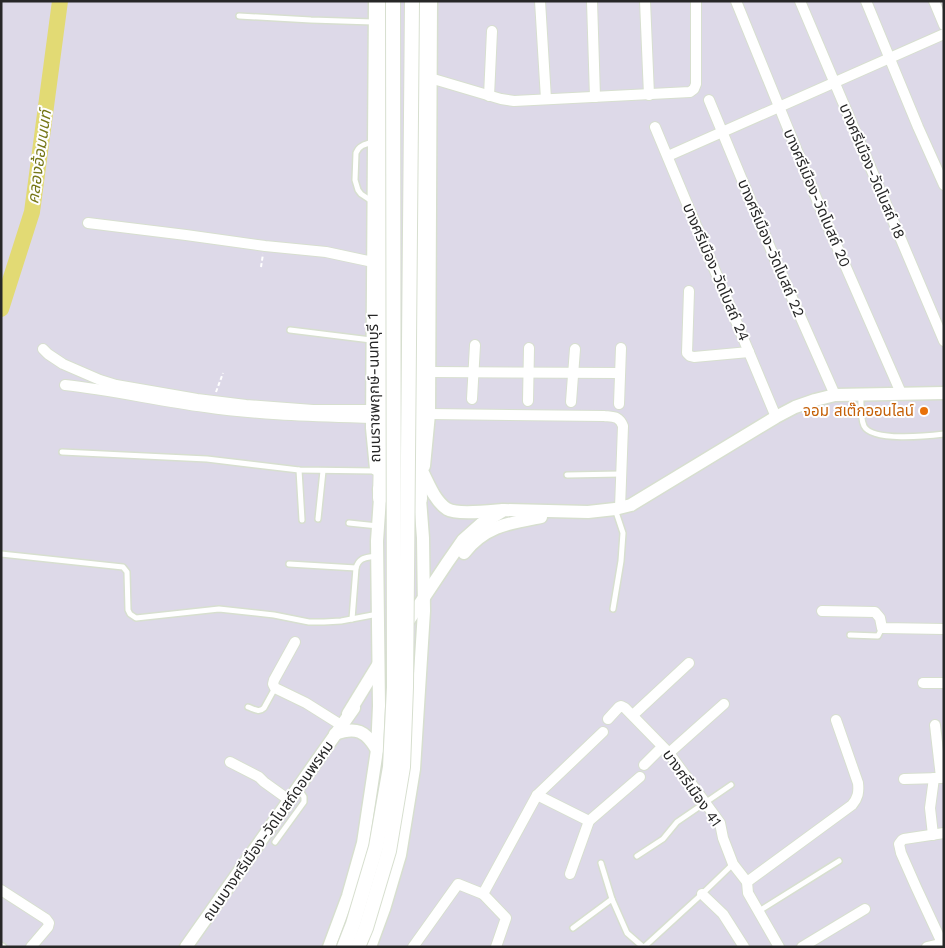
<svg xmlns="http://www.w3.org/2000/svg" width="945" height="948" font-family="'Work Sans','Noto Sans Thai',sans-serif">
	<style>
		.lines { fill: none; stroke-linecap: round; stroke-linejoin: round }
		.river { stroke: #e2da74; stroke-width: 16 }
		.service-casing { stroke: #d7dfcf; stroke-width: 8 }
		.minor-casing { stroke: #d7dfcf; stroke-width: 12 }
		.tertiary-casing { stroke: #d7dfcf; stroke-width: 15 }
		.secondary-casing { stroke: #d7dfcf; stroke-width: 16 }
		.path { stroke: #fff; stroke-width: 2; stroke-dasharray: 4 2.5; stroke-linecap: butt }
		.service { stroke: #fff; stroke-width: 5 }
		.minor { stroke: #fff; stroke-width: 10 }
		.tertiary { stroke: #fff; stroke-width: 12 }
		.secondary { stroke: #fff; stroke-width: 14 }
		.secondary-bridge-casing { stroke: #d7dfcf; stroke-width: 16; stroke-linecap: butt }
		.secondary-bridge { stroke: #fff; stroke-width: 14 }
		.food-dot { fill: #e8710a; stroke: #fff; stroke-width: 2 }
		.labels { text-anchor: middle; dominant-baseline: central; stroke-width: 4; stroke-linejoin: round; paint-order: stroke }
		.street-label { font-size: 15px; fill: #272727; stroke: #fff }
		.food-label { font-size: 15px; fill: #c56008; stroke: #fff; text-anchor: end }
		.water-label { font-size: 16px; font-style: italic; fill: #767717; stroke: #fff }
	</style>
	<rect width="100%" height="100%" fill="#ddd9e8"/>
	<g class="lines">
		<!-- river -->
		<path class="river" d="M 1,309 L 32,212 L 60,1"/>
		<!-- service casing -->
		<g class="service-casing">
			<g id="service">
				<path d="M 239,16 L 311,20 L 373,22"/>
				<path d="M 373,202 L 361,194 L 358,190 L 355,180 L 356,153 C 359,145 366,144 374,142"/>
				<path d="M 290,330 L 371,340"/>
				<path d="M 861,395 C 861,404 860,417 864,426 C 872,442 928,436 944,434"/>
				<path d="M 62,452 L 207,459 L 299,470 L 376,471"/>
				<path d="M 299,470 L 302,520"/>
				<path d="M 567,475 L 621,474"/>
				<path d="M 318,519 L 323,471"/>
				<path d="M 349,523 L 378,526"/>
				<path d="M 1,554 L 123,567 L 127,572 L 128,610 L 130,614 L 136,618 L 219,609 L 274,615 L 309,622 L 324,622 L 341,621 L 378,614"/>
				<path d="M 289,564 L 356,568"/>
				<path d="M 613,609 L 621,561 L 623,533 L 615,509"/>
				<path d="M 352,619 L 356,568 C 359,557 366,558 376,556"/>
				<path d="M 850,635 L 878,636 L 882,628"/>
				<path d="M 248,707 C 254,709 259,713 264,708 L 275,688"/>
				<path d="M 275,842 L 304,802 L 304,797 L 298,788"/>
				<path d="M 637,856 L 663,839 L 677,822 L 731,785"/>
				<path d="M 601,863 L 612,899 L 627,933 L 643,947"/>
				<path d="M 759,911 L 839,861"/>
				<path d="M 573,928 L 612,899"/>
				<path d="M 1,945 L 4,947"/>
				<path d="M 644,947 L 702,894 L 733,864"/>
			</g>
		</g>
		<!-- minor casing -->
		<g class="minor-casing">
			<g id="minor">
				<path d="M 540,1 L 546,99"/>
				<path d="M 592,1 L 595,97"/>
				<path d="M 645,1 L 649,95"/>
				<path d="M 736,1 L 824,217 L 901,393"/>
				<path d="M 800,1 L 944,341"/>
				<path d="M 866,1 L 918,127 L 944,185"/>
				<path d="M 934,1 L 944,25"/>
				<path d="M 430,78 L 501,99 L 514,101 L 690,92 L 694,89 L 696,84 L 696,1"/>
				<path d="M 489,96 L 492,31"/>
				<path d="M 709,100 L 774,257 L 835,395"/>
				<path d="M 655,127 L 776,417"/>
				<path d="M 668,156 L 944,34"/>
				<path d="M 88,223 L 186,235 L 265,246 L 326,252 L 373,262"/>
				<path d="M 689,291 L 687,353 L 690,356 L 694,357 L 749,352"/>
				<path d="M 43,349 L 48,354 L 63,364 L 100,380 L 116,385 L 197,399 L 246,405 L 313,410 L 372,410"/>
				<path d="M 430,372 L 620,373"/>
				<path d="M 65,385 C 112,390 158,401 205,407 C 260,415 316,416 372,418"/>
				<path d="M 472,399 L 475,345"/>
				<path d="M 528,401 L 529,348"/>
				<path d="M 571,402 L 575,349"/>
				<path d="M 619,404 L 621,348"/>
				<path d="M 429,414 L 604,416 C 614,417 619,416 623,426 L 620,508"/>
				<path d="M 822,611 L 875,612 L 880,618 L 882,628 L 944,629"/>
				<path d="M 295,642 L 274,680 L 273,684 L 275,688 L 306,703 L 341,725"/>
				<path d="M 923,683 L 944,683"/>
				<path d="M 633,715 L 689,663"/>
				<path d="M 608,719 L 619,707 L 621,706 L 625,708 L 669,753 L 720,823 L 723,838 L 733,864 L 747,882 L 748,893 L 779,947"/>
				<path d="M 935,725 L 941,777"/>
				<path d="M 669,753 L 724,704"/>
				<path d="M 230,762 L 259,777 L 264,782 L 289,800"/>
				<path d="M 644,765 L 662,747"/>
				<path d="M 904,779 L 941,778"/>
				<path d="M 537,795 L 589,821"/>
				<path d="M 933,835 L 930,808 L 934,778"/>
				<path d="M 570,874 L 589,821 L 640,777"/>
				<path d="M 747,882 L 852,805 C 858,798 859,792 858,783 L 836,720"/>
				<path d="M 1,890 L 46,919 L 49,923 L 48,927 L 31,947"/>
				<path d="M 483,894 L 537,795 L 603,732"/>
				<path d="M 702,894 L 723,914 L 744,947"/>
				<path d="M 942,943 L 916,887 L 901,853 L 899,844 L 902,840 L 904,839 L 944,833"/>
				<path d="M 413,947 L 458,884 L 483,894 L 506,918 L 496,947"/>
				<path d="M 802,947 L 865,909"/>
				<path d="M 927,947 L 944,943"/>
			</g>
		</g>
		<!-- tertiary casing -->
		<g class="tertiary-casing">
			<g id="tertiary">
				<path d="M 375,1 L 372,428 L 376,469"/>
				<path d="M 424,466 L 429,414 L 431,1"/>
				<path d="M 423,473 C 429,485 435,501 447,509 C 457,515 490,511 502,510"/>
				<path d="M 464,553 C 485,526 509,523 541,517"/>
				<path d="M 405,626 L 447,563 L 463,540 L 481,524 L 504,510 L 588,512 L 615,509 L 631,505 L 776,417 L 795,407 L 815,400 L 835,395 L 944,393"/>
				<path d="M 348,714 L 378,665"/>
				<path d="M 335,734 C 356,726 366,731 377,750"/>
				<path d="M 186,947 L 354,708"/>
				<path d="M 329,947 L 348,896 L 363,843 L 377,750 L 379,706 L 377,541 L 380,498 L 379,489"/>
				<path d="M 370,947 L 384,909 L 400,855 L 414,769 L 424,611 L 423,538 L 420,499 L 421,488"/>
			</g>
		</g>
		<!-- secondary casing -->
		<g class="secondary-casing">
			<g id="secondary">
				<path d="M 380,498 L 384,337 L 385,1"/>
				<path d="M 420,499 L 418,443 L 420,336 L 422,1"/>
			</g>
		</g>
		<!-- path -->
		<g class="path">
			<path d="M 261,267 L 263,254"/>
			<path d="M 216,392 L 223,373"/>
		</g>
		<!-- service -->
		<use href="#service" class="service"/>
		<!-- minor -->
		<use href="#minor" class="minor"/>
		<!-- tertiary -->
		<use href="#tertiary" class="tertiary"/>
		<!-- secondary -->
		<use href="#secondary" class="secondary"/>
		<!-- secondary-bridge casing -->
		<g class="secondary-bridge-casing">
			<g id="secondary-bridge">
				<path d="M 344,947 L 353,924 L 376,847 L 390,767 L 394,687 L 393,1"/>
				<path d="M 358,947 L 366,928 L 389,851 L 403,767 L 406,687 L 412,1"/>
			</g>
		</g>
		<!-- secondary-bridge -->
		<use href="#secondary-bridge" class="secondary-bridge"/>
	</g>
	<!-- markers -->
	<circle class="food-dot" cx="924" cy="411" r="5"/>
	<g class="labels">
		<!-- street labels -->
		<g class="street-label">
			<text transform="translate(872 171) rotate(67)">บางศรีเมือง-วัดโบสถ์ 18</text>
			<text transform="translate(817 198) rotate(67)">บางศรีเมือง-วัดโบสถ์ 20</text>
			<text transform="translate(771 248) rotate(67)">บางศรีเมือง-วัดโบสถ์ 22</text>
			<text transform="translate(716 272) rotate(67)">บางศรีเมือง-วัดโบสถ์ 24</text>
			<text transform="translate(374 388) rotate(-91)">ถนนราชพฤกษ์-นนทบุรี 1</text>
			<text transform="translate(692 788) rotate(55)">บางศรีเมือง 41</text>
			<text transform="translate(268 831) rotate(-55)">ถนนบางศรีเมือง-วัดโบสถ์ดอนพรหม</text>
		</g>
		<!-- food labels -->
		<g class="food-label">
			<text x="914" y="411">จอม สเต๊กออนไลน์</text>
		</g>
		<!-- water labels -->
		<g class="water-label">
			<text transform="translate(39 157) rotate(-82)">คลองอ้อมนนท์</text>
		</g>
	</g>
	<!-- border -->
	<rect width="945" height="948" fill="none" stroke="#272727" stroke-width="5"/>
</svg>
